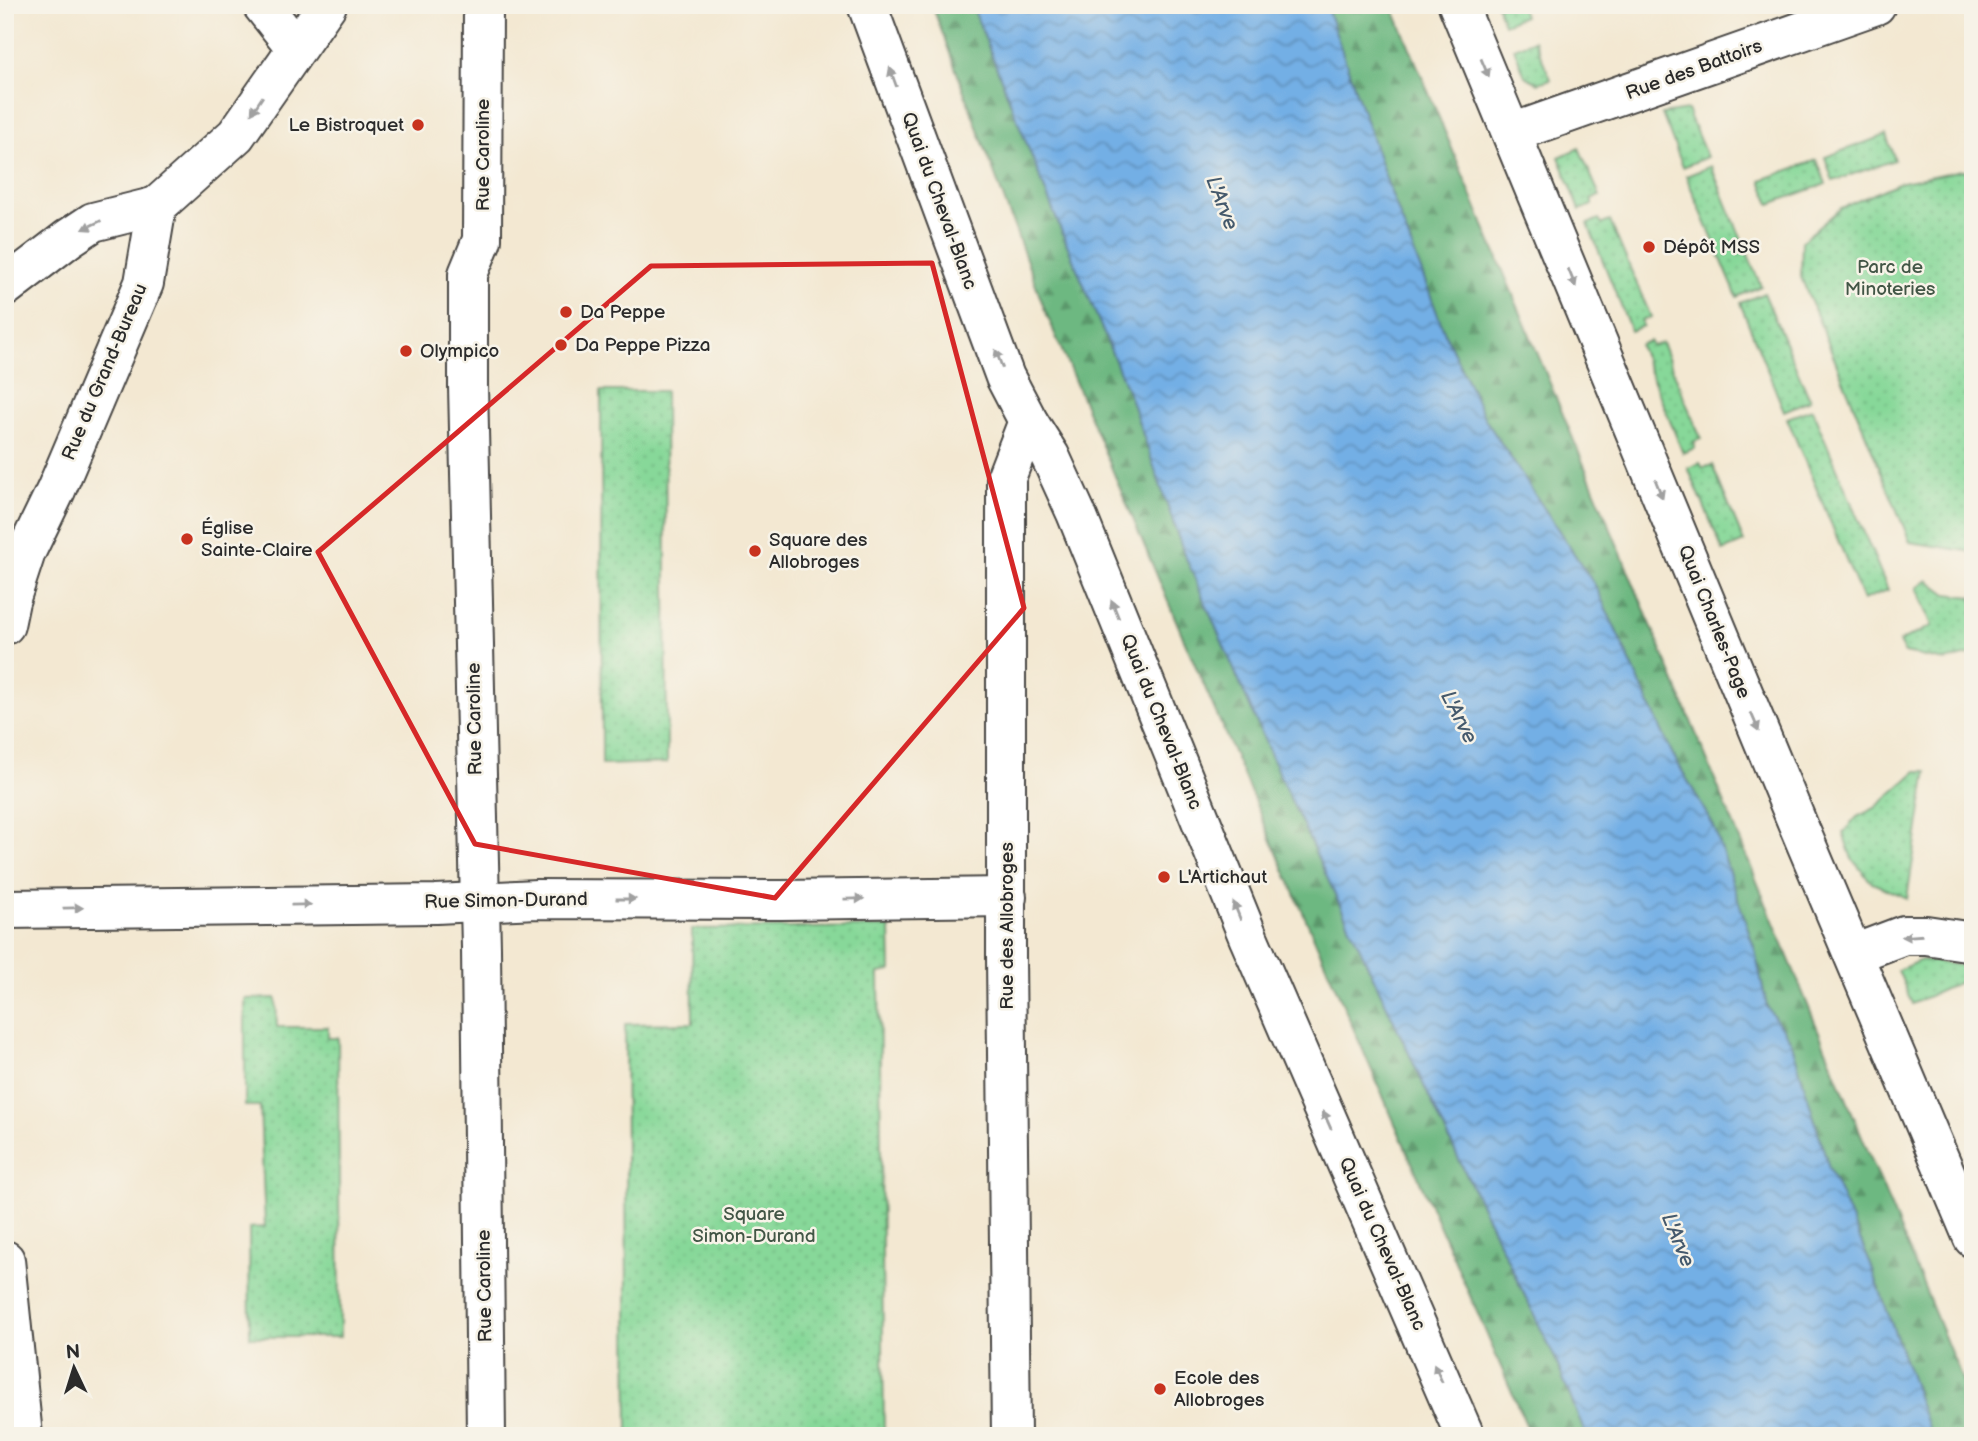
<svg xmlns="http://www.w3.org/2000/svg" width="1978" height="1441" font-family="'Balsamiq Sans',sans-serif">
	<style>
		.green { fill: url(#green-dots); stroke: #598262; stroke-width: 2 }
		.forest { fill: url(#forest-firs); stroke: #4c7256; stroke-width: 2 }
		.water { fill: url(#water-waves); stroke: #4f6d88; stroke-width: 2 }
		.lines { fill: none; stroke-linecap: round; stroke-linejoin: round }
		.minor-casing { stroke: #494744; stroke-width: 42 }
		.minor { stroke: #fff; stroke-width: 38 }
		.oneway { fill: #a0a0a0 }
		.marked { fill: none; stroke: #d62828; stroke-width: 5; stroke-linejoin: round }
		.poi-dot { fill: #c8321e; stroke: #f7f3e8; stroke-width: 2.5 }
		.labels { text-anchor: middle; dominant-baseline: central; stroke-width: 5; stroke-linejoin: round; paint-order: stroke }
		.street-label { font-size: 19px; fill: #2b2b2b; stroke: #f7f3e8 }
		.poi-label { font-size: 19px; fill: #2b2b2b; stroke: #f7f3e8; text-anchor: start }
		.park-label { font-size: 19px; fill: #425646; stroke: #f7f3e8 }
		.water-label { font-size: 21px; font-style: italic; fill: #44596c; stroke: #f7f3e8 }
	</style>
	<defs>
		<pattern id="green-dots" width="8" height="8" patternUnits="userSpaceOnUse" patternTransform="scale(1.75)"><rect width="8" height="8" fill="#87d899"/><path d="M2 2h.1M6 6h.1" fill="none" stroke="#75ba84" stroke-width="1.8" stroke-linecap="round"/></pattern>
		<pattern id="forest-firs" width="22" height="20" patternUnits="userSpaceOnUse" patternTransform="scale(1.75)"><rect width="22" height="20" fill="#6db881"/><path d="M5 1l3.5 6h-7zM16 11l3.5 6h-7z" fill="#5a966a"/></pattern>
		<pattern id="water-waves" width="16" height="10" patternUnits="userSpaceOnUse" patternTransform="scale(1.75)"><rect width="16" height="10" fill="#73afe5"/><path d="M0 5q4-4 8 0t8 0" fill="none" stroke="#5f8fba"/></pattern>
	</defs>
	<rect width="100%" height="100%" fill="#f7f3e8"/>
	<filter id="ink" filterUnits="userSpaceOnUse"><feTurbulence type="fractalNoise" baseFrequency=".0143" numOctaves="2"/><feDisplacementMap in="SourceGraphic" scale="14" xChannelSelector="R" yChannelSelector="G"/><feConvolveMatrix kernelMatrix="1 2 1 2 8 2 1 2 1" color-interpolation-filters="sRGB"/></filter>
	<filter id="wash" filterUnits="userSpaceOnUse"><feTurbulence type="fractalNoise" baseFrequency=".00686" numOctaves="4" result="noise"/><feDisplacementMap in="SourceGraphic" scale="28" xChannelSelector="R" yChannelSelector="G"/><feGaussianBlur stdDeviation="1.57" result="paint"/><feColorMatrix in="noise" values="0 0 0 0 0 0 0 0 0 0 0 0 0 0 0 0 0 1.4 0 .05"/><feComposite in="paint" operator="in"/></filter>
	<g filter="url(#wash)">
		<rect width="100%" height="100%" fill="#f3e8d2"/>
		<!-- green -->
		<g class="green">
			<path d="M 1497,5 L 1520,5 L 1524,16 L 1504,24 Z"/>
			<path d="M 1534,40 L 1551,79 L 1538,83 L 1525,76 L 1514,48 Z"/>
			<path d="M 1687,110 L 1707,157 L 1683,167 L 1662,114 Z"/>
			<path d="M 1886,135 L 1895,160 L 1833,181 L 1825,157 Z"/>
			<path d="M 1579,148 L 1600,196 L 1591,199 L 1593,205 L 1580,210 L 1559,157 Z"/>
			<path d="M 1817,160 L 1826,184 L 1770,204 L 1761,180 Z"/>
			<path d="M 1711,166 L 1761,286 L 1737,297 L 1686,176 Z"/>
			<path d="M 1962,170 L 1973,170 L 1973,552 L 1910,542 L 1801,277 L 1802,241 L 1841,208 L 1898,183 Z"/>
			<path d="M 1599,219 L 1602,224 L 1610,221 L 1651,317 L 1641,321 L 1643,326 L 1631,331 L 1588,224 Z"/>
			<path d="M 1764,293 L 1810,400 L 1784,411 L 1740,303 Z"/>
			<path d="M 1649,341 L 1652,346 L 1662,343 L 1701,439 L 1693,442 L 1695,448 L 1683,453 L 1639,345 Z"/>
			<path d="M 601,391 L 665,391 L 667,763 L 602,765 Z"/>
			<path d="M 1812,409 L 1888,590 L 1863,600 L 1787,418 Z"/>
			<path d="M 1700,463 L 1703,468 L 1712,465 L 1744,542 L 1723,551 L 1688,468 Z"/>
			<path d="M 1928,580 L 1947,594 L 1973,597 L 1973,654 L 1945,661 L 1905,653 L 1899,642 L 1932,626 L 1917,588 Z"/>
			<path d="M 1917,771 L 1927,771 L 1907,898 L 1872,883 L 1852,859 L 1843,833 L 1857,817 L 1875,808 Z"/>
			<path d="M 890,927 L 891,971 L 879,973 L 884,1436 L 628,1436 L 625,1024 L 693,1023 L 692,929 Z"/>
			<path d="M 1921,960 L 1973,967 L 1973,976 L 1912,1004 L 1898,970 Z"/>
			<path d="M 276,998 L 277,1027 L 328,1027 L 328,1038 L 338,1038 L 340,1337 L 250,1337 L 249,1228 L 265,1227 L 260,1106 L 245,1106 L 245,999 Z"/>
		</g>
		<!-- forest -->
		<g class="forest">
			<path d="M 932,5 L 972,5 L 1056,218 L 1129,394 L 1183,551 L 1279,774 L 1440,1120 L 1554,1356 L 1586,1436 L 1531,1436 L 1183,637 L 1046,313 Z"/>
			<path d="M 1326,5 L 1392,5 L 1683,702 L 1973,1406 L 1973,1436 L 1931,1436 L 1871,1265 L 1829,1168 L 1791,1041 L 1767,1007 L 1755,950 L 1714,827 L 1672,753 L 1596,587 L 1485,419 L 1446,336 L 1390,190 Z"/>
		</g>
		<!-- water -->
		<path class="water" d="M 972,5 L 1326,5 L 1390,190 L 1446,336 L 1485,419 L 1596,587 L 1672,753 L 1714,827 L 1755,950 L 1767,1007 L 1791,1041 L 1829,1168 L 1871,1265 L 1931,1436 L 1586,1436 L 1554,1356 L 1440,1120 L 1279,774 L 1183,551 L 1129,394 L 1056,218 Z"/>
	</g>
	<g filter="url(#ink)">
		<g class="lines">
			<!-- minor casing -->
			<g class="minor-casing">
				<g id="minor">
					<path d="M 262,5 L 296,48"/>
					<path d="M 483,5 L 482,240 L 468,274 L 468,386 L 481,948 L 486,1436"/>
					<path d="M 867,5 L 1005,377 L 1028,421 L 1050,456 L 1076,513 L 1249,939 L 1465,1436"/>
					<path d="M 1458,5 L 1799,827 L 1973,1238"/>
					<path d="M 1512,133 L 1876,5"/>
					<path d="M 5,287 L 69,238 L 93,222 L 157,206"/>
					<path d="M 5,625 L 10,601 L 26,552 L 56,490 L 144,283 L 157,206 L 236,135 L 327,5"/>
					<path d="M 5,909 L 436,904 L 537,899 L 782,900 L 1007,897"/>
					<path d="M 1854,954 L 1904,935 L 1926,935 L 1973,942"/>
					<path d="M 5,1260 L 23,1436"/>
					<path d="M 1011,1436 L 1006,957 L 1006,478 L 1028,421"/>
				</g>
			</g>
			<!-- minor -->
			<use href="#minor" class="minor"/>
		</g>
		<!-- one-way arrows -->
		<defs><path id="oneway-solid" d="M-6-.8H1V-3.2L6.5 0L1 3.2V.8H-6Z" transform="scale(1.75)"/></defs>
		<g class="oneway">
			<use href="#oneway-solid" transform="translate(1485 68) rotate(67)"/>
			<use href="#oneway-solid" transform="translate(893 77) rotate(-110)"/>
			<use href="#oneway-solid" transform="translate(257 105) rotate(124)"/>
			<use href="#oneway-solid" transform="translate(92 225) rotate(154)"/>
			<use href="#oneway-solid" transform="translate(1572 278) rotate(68)"/>
			<use href="#oneway-solid" transform="translate(999 359) rotate(-111)"/>
			<use href="#oneway-solid" transform="translate(1659 489) rotate(68)"/>
			<use href="#oneway-solid" transform="translate(1115 609) rotate(-112)"/>
			<use href="#oneway-solid" transform="translate(1755 722) rotate(67)"/>
			<use href="#oneway-solid" transform="translate(626 899)"/>
			<use href="#oneway-solid" transform="translate(854 899) rotate(-1)"/>
			<use href="#oneway-solid" transform="translate(301 905) rotate(-1)"/>
			<use href="#oneway-solid" transform="translate(73 908) rotate(-1)"/>
			<use href="#oneway-solid" transform="translate(1237 911) rotate(-112)"/>
			<use href="#oneway-solid" transform="translate(1912 936) rotate(176)"/>
			<use href="#oneway-solid" transform="translate(1327 1120) rotate(-114)"/>
			<use href="#oneway-solid" transform="translate(1438 1373) rotate(-114)"/>
		</g>
	</g>
	<!-- marked area -->
	<path class="marked" d="M 932,263 L 1024,608 L 775,898 L 475,844 L 318,552 L 651,266 Z"/>
	<!-- markers -->
	<g class="poi-dot">
		<circle cx="418" cy="125" r="7"/>
		<circle cx="1649" cy="247" r="7"/>
		<circle cx="566" cy="312" r="7"/>
		<circle cx="561" cy="345" r="7"/>
		<circle cx="406" cy="351" r="7"/>
		<circle cx="187" cy="539" r="7"/>
		<circle cx="755" cy="551" r="7"/>
		<circle cx="1164" cy="877" r="7"/>
		<circle cx="1160" cy="1389" r="7"/>
	</g>
	<g class="labels">
		<!-- street labels -->
		<g class="street-label">
			<text transform="translate(1694 70) rotate(-20)">Rue des Battoirs</text>
			<text transform="translate(483 155) rotate(-90)">Rue Caroline</text>
			<text transform="translate(939 201) rotate(70)">Quai du Cheval-Blanc</text>
			<text transform="translate(105 372) rotate(-67)">Rue du Grand-Bureau</text>
			<text transform="translate(1714 622) rotate(68)">Quai Charles-Page</text>
			<text transform="translate(475 719) rotate(-91)">Rue Caroline</text>
			<text transform="translate(1161 722) rotate(68)">Quai du Cheval-Blanc</text>
			<text transform="translate(506 901) rotate(-1)">Rue Simon-Durand</text>
			<text transform="translate(1007 926) rotate(-90)">Rue des Allobroges</text>
			<text transform="translate(1382 1244) rotate(66)">Quai du Cheval-Blanc</text>
			<text transform="translate(485 1286) rotate(-91)">Rue Caroline</text>
		</g>
		<!-- poi labels -->
		<g class="poi-label">
			<text x="404" y="125" text-anchor="end">Le Bistroquet</text>
			<text x="1663" y="247">Dépôt MSS</text>
			<text x="580" y="312">Da Peppe</text>
			<text x="575" y="345">Da Peppe Pizza</text>
			<text x="420" y="351">Olympico</text>
			<text x="201" y="528">Église<tspan x="201" dy="22">Sainte-Claire</tspan></text>
			<text x="769" y="540">Square des<tspan x="769" dy="22">Allobroges</tspan></text>
			<text x="1178" y="877">L'Artichaut</text>
			<text x="1174" y="1378">Ecole des<tspan x="1174" dy="22">Allobroges</tspan></text>
		</g>
		<!-- park labels -->
		<g class="park-label">
			<text x="1890" y="267">Parc de<tspan x="1890" dy="22">Minoteries</tspan></text>
			<text x="754" y="1214">Square<tspan x="754" dy="22">Simon-Durand</tspan></text>
		</g>
		<!-- water labels -->
		<g class="water-label">
			<text transform="translate(1222 203) rotate(69)">L'Arve</text>
			<text transform="translate(1459 717) rotate(63)">L'Arve</text>
			<text transform="translate(1678 1240) rotate(68)">L'Arve</text>
		</g>
	</g>
	<!-- margin -->
	<rect width="1978" height="1441" fill="none" stroke="#f7f3e8" stroke-width="28"/>
	<!-- north arrow -->
	<g transform="translate(74 1368) rotate(356)" stroke="#f7f3e8" stroke-width="5" paint-order="stroke">
	<path d="M0-5L12 26L0 18L-12 26Z" fill="#2b2b2b"/>
	<text y="-10" font-size="19" font-weight="bold" text-anchor="middle" fill="#2b2b2b">N</text>
	</g>
</svg>
